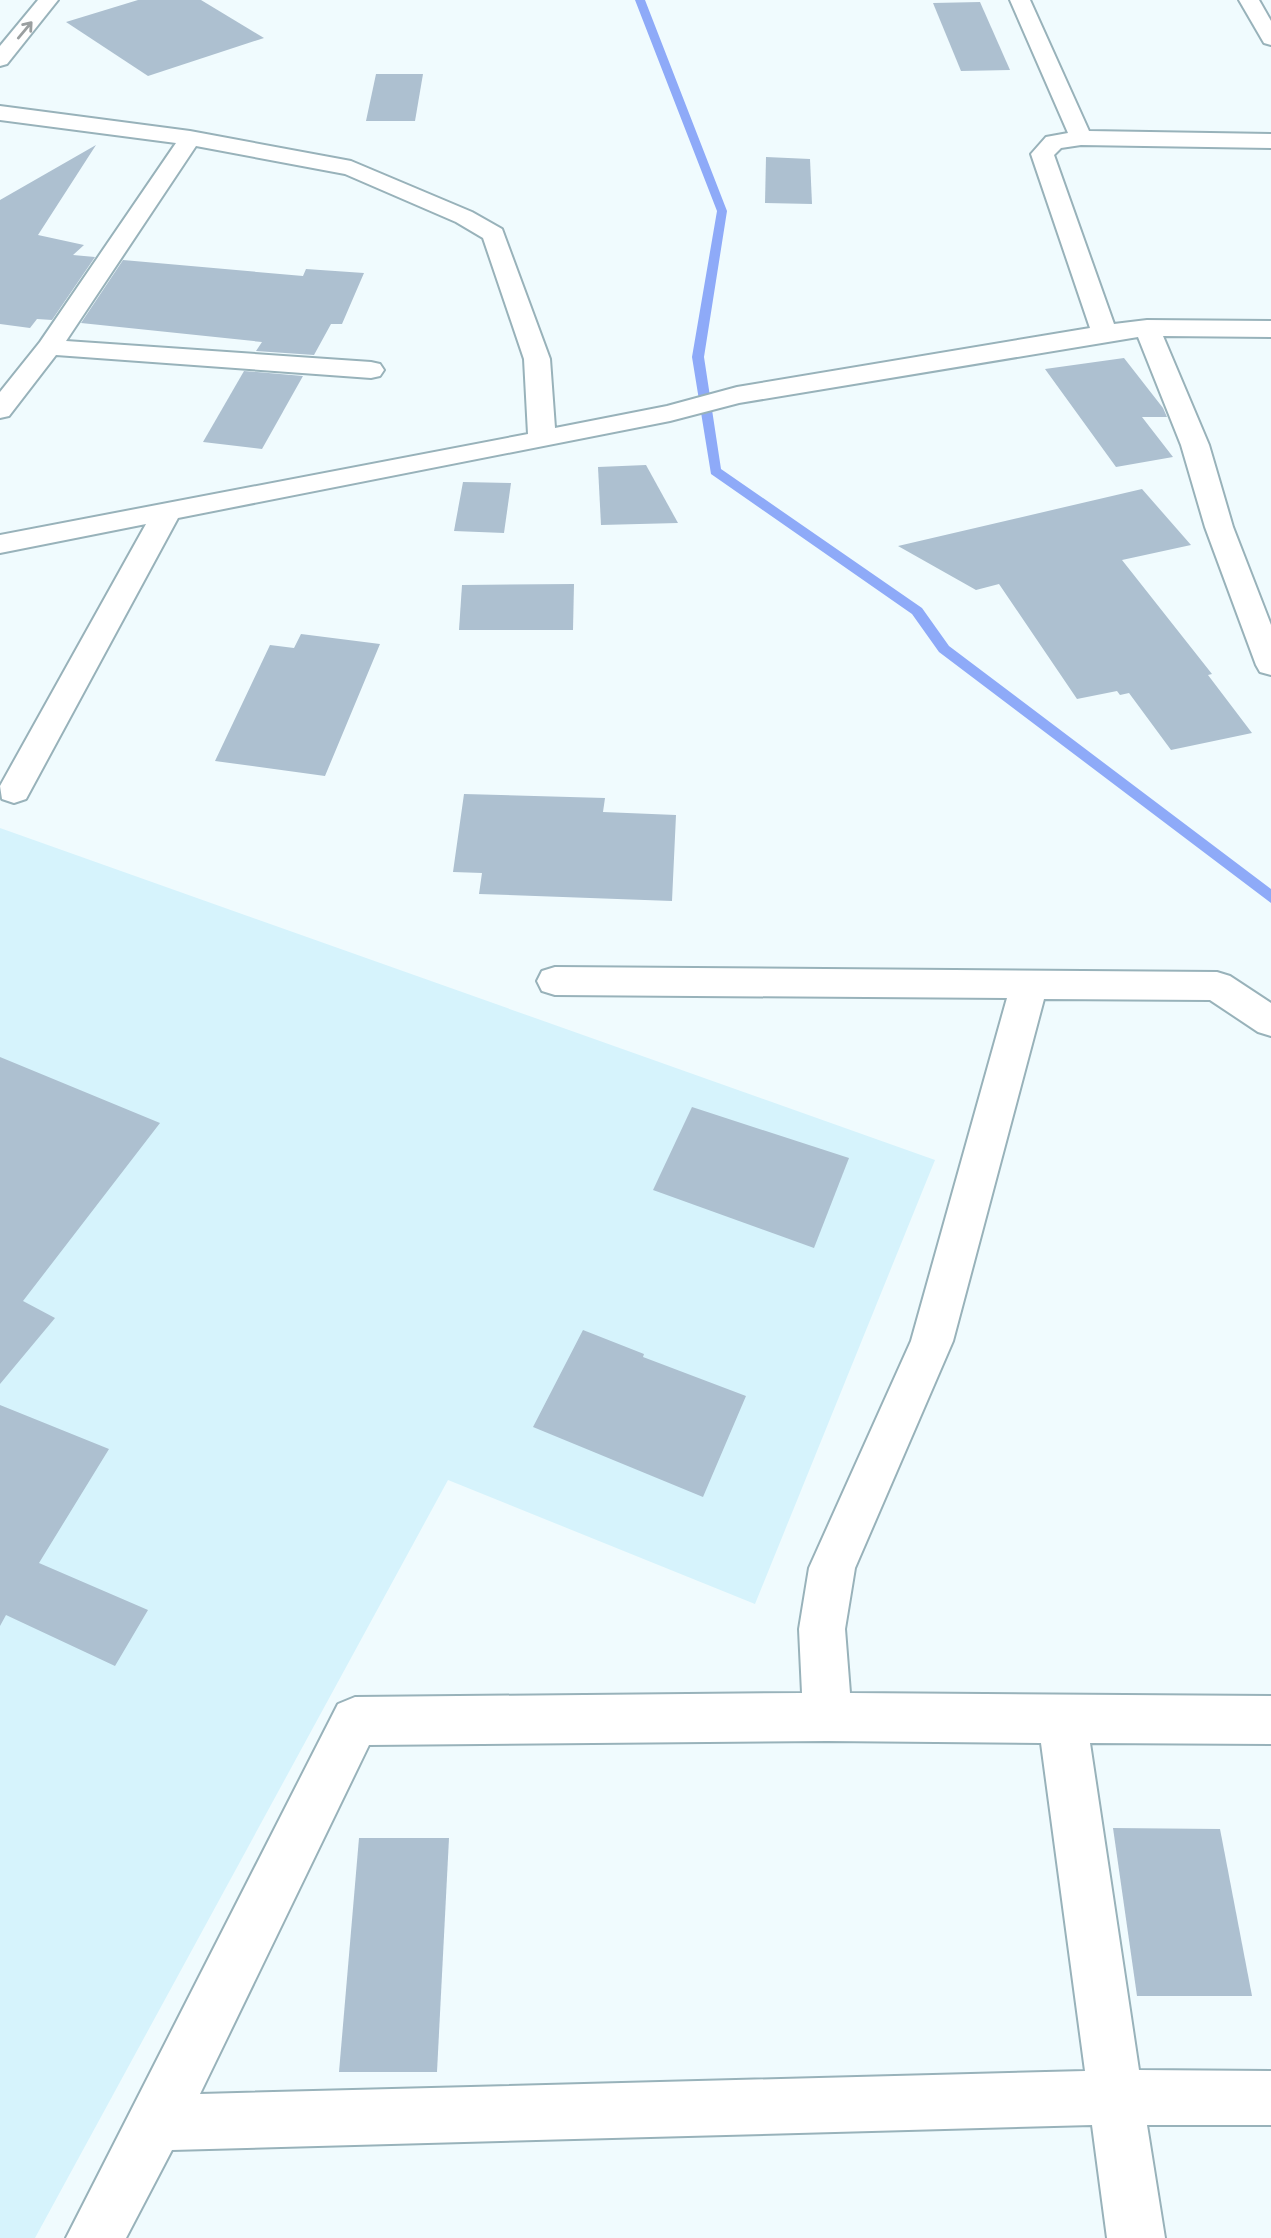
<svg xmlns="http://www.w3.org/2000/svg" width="1271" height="2238" font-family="Literata,serif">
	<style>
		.built { fill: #d6f3fc }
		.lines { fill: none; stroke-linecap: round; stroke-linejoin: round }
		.stream { fill: #8eaaf8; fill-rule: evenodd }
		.building { fill: #adc0d0 }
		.minor-casing { stroke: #98b2ba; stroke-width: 4 }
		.minor { fill: #fff; fill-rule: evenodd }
		.oneway { stroke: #9a9fa0 }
	</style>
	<rect width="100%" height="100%" fill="#f0fbfe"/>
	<!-- built -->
	<path class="built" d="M 0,828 L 935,1160 L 755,1604 L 448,1480 L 35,2238 L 0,2238 Z"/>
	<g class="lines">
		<!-- stream -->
		<path class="stream" d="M 635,0 L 645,0 L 727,211 L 704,357 L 721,469 L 922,608 L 949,646 L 1271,889 L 1271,903 L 939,652 L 912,614 L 711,474 L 692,357 L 717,211 Z"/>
	</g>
	<!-- building -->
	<g class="building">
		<path d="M 138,0 L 201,0 L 264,38 L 148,76 L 66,22 Z"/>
		<path d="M 980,2 L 1010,70 L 961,71 L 933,3 Z"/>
		<path d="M 376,74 L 423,74 L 415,121 L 366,121 Z"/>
		<path d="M 96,145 L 38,235 L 84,245 L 73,255 L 95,257 L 52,320 L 37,319 L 30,328 L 0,324 L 0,200 Z"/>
		<path d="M 766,157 L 810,159 L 812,204 L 765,203 Z"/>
		<path d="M 123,260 L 303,276 L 306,269 L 364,273 L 342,324 L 331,324 L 314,355 L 256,351 L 262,342 L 81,323 Z"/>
		<path d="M 1124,358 L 1163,408 L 1167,417 L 1142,417 L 1173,457 L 1116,467 L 1045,369 Z"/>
		<path d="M 244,371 L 303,376 L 262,449 L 203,442 Z"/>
		<path d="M 646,465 L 678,523 L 601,525 L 598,467 Z"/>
		<path d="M 463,482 L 511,483 L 504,533 L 454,531 Z"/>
		<path d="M 1142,489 L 1191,545 L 1122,560 L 1212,674 L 1208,675 L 1252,733 L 1171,750 L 1129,693 L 1120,695 L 1117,691 L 1077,699 L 999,584 L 976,590 L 898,546 Z"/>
		<path d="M 574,584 L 573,630 L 459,630 L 462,585 Z"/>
		<path d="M 301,634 L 380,644 L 325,776 L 215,761 L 270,645 L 294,648 Z"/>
		<path d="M 464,794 L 605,798 L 603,812 L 676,815 L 672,901 L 479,894 L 482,873 L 453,872 Z"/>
		<path d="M 0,1057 L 160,1123 L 23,1301 L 55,1318 L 0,1384 Z"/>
		<path d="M 692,1107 L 849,1158 L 814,1248 L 653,1190 Z"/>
		<path d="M 583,1330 L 644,1354 L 643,1357 L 746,1396 L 703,1497 L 533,1427 Z"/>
		<path d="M 0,1405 L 109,1449 L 39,1563 L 148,1610 L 115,1666 L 6,1615 L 0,1626 Z"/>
		<path d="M 1113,1828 L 1220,1829 L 1252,1996 L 1137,1996 Z"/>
		<path d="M 359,1838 L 449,1838 L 437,2072 L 339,2072 Z"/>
	</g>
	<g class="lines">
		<!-- minor casing -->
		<g class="minor-casing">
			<g id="minor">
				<path d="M 38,0 L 58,0 L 7,64 L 0,66 L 0,46 Z"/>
				<path d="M 1010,0 L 1030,0 L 1089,131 L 1271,134 L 1271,148 L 1081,145 L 1061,148 L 1054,155 L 1114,324 L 1147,320 L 1271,321 L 1271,337 L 1163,336 L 1209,445 L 1233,527 L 1271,625 L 1271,675 L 1260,672 L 1256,665 L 1205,527 L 1181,445 L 1138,337 L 739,403 L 670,421 L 178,518 L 26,799 L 14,803 L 2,799 L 0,786 L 146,524 L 0,553 L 0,535 L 528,434 L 524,359 L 483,238 L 456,222 L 345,174 L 196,146 L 66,341 L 371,362 L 380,364 L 384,370 L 380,376 L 371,378 L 56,355 L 9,416 L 0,418 L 0,392 L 40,342 L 176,143 L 0,120 L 0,106 L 190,131 L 351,161 L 472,212 L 502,229 L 550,359 L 555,428 L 667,406 L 737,387 L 1090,328 L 1031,154 L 1046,137 L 1068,133 Z"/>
				<path d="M 1239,0 L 1259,0 L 1271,21 L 1271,45 L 1264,43 Z"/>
				<path d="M 555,967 L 1217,972 L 1230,976 L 1271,1003 L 1271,1036 L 1258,1032 L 1210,1000 L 1044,999 L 953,1341 L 855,1568 L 845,1629 L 850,1693 L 1271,1696 L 1271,1744 L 1090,1743 L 1139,2070 L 1271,2071 L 1271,2125 L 1147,2125 L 1165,2238 L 1107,2238 L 1092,2125 L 172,2150 L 126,2238 L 66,2238 L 338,1704 L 355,1697 L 802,1693 L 799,1629 L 809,1568 L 911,1341 L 1007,998 L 555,995 L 542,991 L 537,981 L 542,971 ZM 827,1741 L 1041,1743 L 1085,2071 L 200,2094 L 369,1745 Z"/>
			</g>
		</g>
		<!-- minor -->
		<use href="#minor" class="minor"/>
	</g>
	<!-- one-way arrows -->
	<defs><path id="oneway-shaft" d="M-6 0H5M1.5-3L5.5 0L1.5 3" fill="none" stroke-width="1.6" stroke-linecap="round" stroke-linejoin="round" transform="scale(1.75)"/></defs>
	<use class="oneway" href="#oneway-shaft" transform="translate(25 30) rotate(-50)"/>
</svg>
